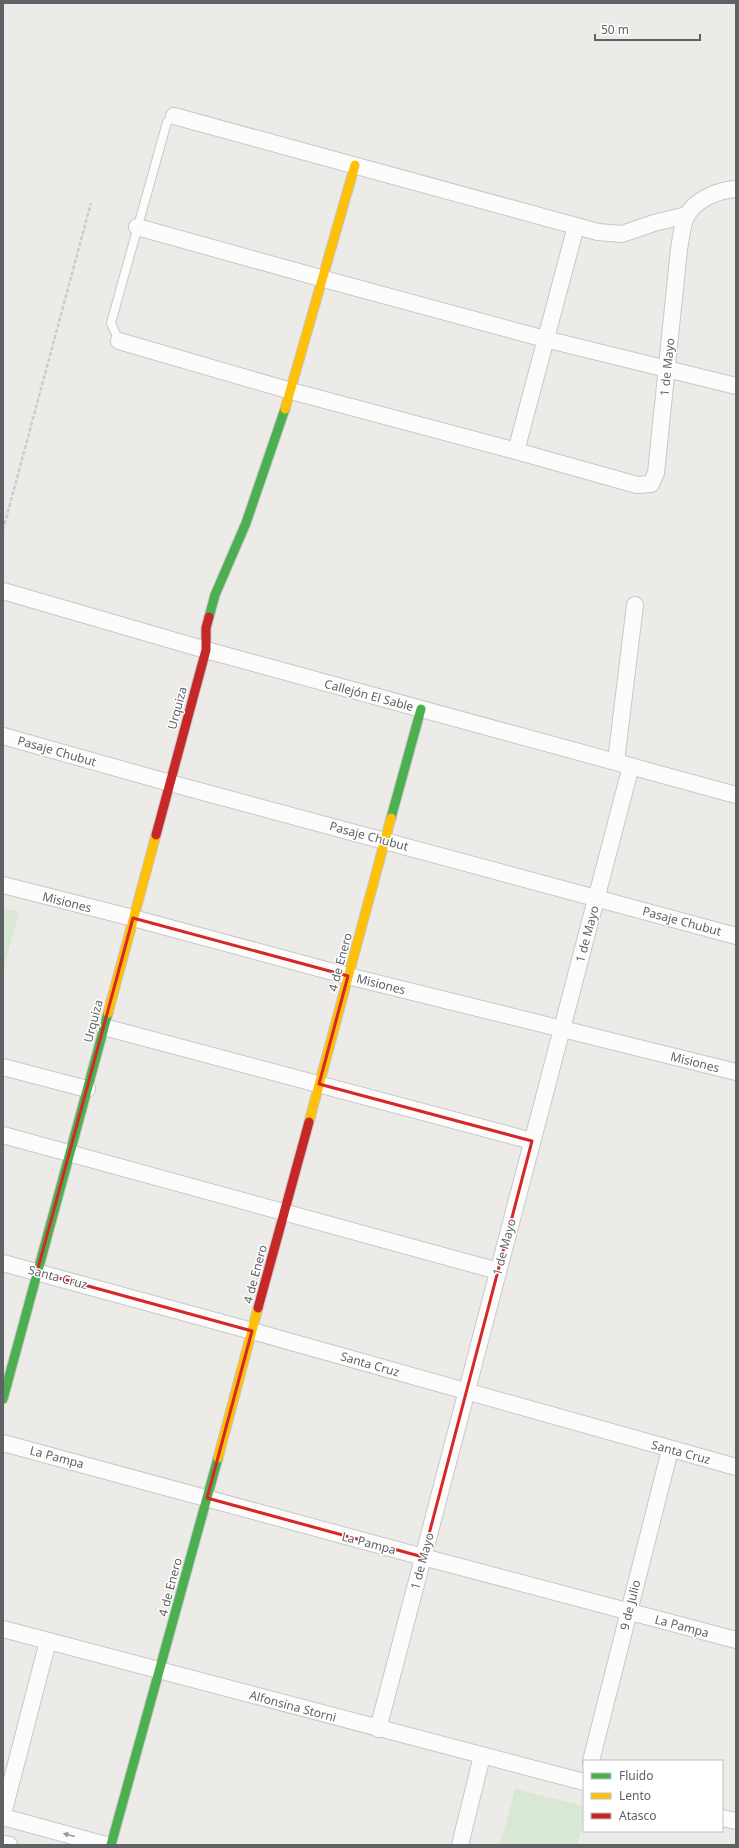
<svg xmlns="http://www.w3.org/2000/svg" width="739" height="1848" font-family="'Noto Sans',sans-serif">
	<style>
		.green { fill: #d8e8d4 }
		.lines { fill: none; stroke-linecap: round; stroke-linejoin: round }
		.lane-casing { stroke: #c7c8c8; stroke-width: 10 }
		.street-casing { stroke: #c7c8c8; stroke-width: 18 }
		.fast-casing { stroke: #c7c8c7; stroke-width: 11 }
		.slow-casing { stroke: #c7c8c7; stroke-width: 11 }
		.jam-casing { stroke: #c7c8c7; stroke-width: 11 }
		.path { stroke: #c9cecb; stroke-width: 2.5; stroke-dasharray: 4 2; stroke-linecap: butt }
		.lane { stroke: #fcfcfc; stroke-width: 8 }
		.street { stroke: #fcfcfc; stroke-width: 16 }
		.fast { stroke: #4caf50; stroke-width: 9 }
		.slow { stroke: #ffc107; stroke-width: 9 }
		.jam { stroke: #c62828; stroke-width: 9 }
		.oneway { fill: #95989a }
		.marked { fill: none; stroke: #d62828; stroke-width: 3; stroke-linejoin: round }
		.labels { text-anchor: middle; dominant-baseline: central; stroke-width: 3; stroke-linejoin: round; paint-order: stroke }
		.street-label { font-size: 12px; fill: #5e6265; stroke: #fff }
	</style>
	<rect width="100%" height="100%" fill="#edebe8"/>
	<!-- green -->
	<g class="green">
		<path d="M 3,908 L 19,912 L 3,971 Z"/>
		<path d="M 515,1789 L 584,1806 L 584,1819 L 577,1845 L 500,1845 Z"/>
	</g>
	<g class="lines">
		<!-- lane casing -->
		<g class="lane-casing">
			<path id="lane" d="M 119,341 L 111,323 L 167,122 L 174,116"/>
		</g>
		<!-- street casing -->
		<g class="street-casing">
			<g id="street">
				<path d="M 174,116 L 598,232 L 622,234 L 654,223 L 687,215"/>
				<path d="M 137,227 L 324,279 L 545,339 L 736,386"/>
				<path d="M 119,341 L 291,391 L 516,451 L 637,485 L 651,484 L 656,473 L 679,249 C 681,239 682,224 687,215 C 696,199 719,190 736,189"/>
				<path d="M 516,451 L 576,226"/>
				<path d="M 3,591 L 206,650 L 736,795"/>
				<path d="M 3,736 L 170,783 L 736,936"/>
				<path d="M 616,761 L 635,605"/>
				<path d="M 3,885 L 133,918 L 348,976 L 736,1072"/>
				<path d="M 104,1027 L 532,1141"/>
				<path d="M 3,1067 L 87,1089"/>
				<path d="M 3,1135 L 498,1271"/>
				<path d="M 3,1263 L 252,1331 L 736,1467"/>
				<path d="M 3,1443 L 423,1557 L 736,1640"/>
				<path d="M 3,1629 L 584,1782"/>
				<path d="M 378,1729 L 631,766"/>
				<path d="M 591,1761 L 670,1450"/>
				<path d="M 3,1814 L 48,1641"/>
				<path d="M 3,1817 L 106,1845"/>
				<path d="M 722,1818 L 736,1821"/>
				<path d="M 3,1844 L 9,1845"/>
				<path d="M 460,1845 L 482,1756"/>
			</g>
		</g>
		<!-- fast casing -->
		<g class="fast-casing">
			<g id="fast">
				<path d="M 209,617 L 215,595 L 246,523 L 285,409"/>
				<path d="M 391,818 L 421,709"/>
				<path d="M 3,1399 L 108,1013"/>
				<path d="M 111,1845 L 218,1458"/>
			</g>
		</g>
		<!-- slow casing -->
		<g class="slow-casing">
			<g id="slow">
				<path d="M 285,409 L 355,165"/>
				<path d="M 108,1013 L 156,835"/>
				<path d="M 309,1122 L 391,818"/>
				<path d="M 218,1458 L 258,1308"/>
			</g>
		</g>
		<!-- jam casing -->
		<g class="jam-casing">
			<g id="jam">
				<path d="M 156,835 L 206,650 L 206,628 L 209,617"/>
				<path d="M 258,1308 L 309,1122"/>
			</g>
		</g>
		<!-- path -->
		<path class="path" d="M 3,530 L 91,203"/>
		<!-- lane -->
		<use href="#lane" class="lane"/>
		<!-- street -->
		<use href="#street" class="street"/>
		<!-- fast -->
		<use href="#fast" class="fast"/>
		<!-- slow -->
		<use href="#slow" class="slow"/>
		<!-- jam -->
		<use href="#jam" class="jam"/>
	</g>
	<!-- one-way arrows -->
	<defs><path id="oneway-solid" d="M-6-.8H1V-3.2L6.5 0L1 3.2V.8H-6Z"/></defs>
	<use class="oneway" href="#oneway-solid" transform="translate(69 1835) rotate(-165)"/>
	<!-- marked area -->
	<path class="marked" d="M 133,918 L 348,976 L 319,1084 L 532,1141 L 423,1557 L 207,1498 L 252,1331 L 37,1272 Z"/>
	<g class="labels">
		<!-- street labels -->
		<g class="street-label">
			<text transform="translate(667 367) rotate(-84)">1 de Mayo</text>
			<text transform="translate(369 695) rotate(15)">Callejón El Sable</text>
			<text transform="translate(177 708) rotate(-75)">Urquiza</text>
			<text transform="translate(57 751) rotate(16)">Pasaje Chubut</text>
			<text transform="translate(369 836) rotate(15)">Pasaje Chubut</text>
			<text transform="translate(67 902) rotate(14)">Misiones</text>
			<text transform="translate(682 921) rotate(15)">Pasaje Chubut</text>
			<text transform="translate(587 934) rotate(-75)">1 de Mayo</text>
			<text transform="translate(340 962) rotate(-75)">4 de Enero</text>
			<text transform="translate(381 984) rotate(14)">Misiones</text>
			<text transform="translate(93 1021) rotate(-75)">Urquiza</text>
			<text transform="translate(695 1062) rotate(14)">Misiones</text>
			<text transform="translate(504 1247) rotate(-75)">1 de Mayo</text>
			<text transform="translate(255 1274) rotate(-75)">4 de Enero</text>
			<text transform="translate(58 1277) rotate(15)">Santa Cruz</text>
			<text transform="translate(370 1364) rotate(16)">Santa Cruz</text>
			<text transform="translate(681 1452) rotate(15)">Santa Cruz</text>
			<text transform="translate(57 1457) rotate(15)">La Pampa</text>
			<text transform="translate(369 1543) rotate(15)">La Pampa</text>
			<text transform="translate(422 1561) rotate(-75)">1 de Mayo</text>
			<text transform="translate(170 1587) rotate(-75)">4 de Enero</text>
			<text transform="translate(630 1605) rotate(-76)">9 de Julio</text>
			<text transform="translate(682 1626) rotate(15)">La Pampa</text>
			<text transform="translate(293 1706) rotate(15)">Alfonsina Storni</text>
		</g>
	</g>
	<!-- border -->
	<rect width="739" height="1848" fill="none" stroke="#5e6265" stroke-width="8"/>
	<!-- legend -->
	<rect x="583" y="1760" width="140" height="72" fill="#ffffff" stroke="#bfc0c1"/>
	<rect x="591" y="1773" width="20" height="6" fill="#4caf50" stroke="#bfc0c1"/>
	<text x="619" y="1780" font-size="12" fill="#5e6265">Fluido</text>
	<rect x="591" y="1793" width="20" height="6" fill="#ffc107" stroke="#bfc0c1"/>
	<text x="619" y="1800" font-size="12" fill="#5e6265">Lento</text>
	<rect x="591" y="1813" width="20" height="6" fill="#c62828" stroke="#bfc0c1"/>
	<text x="619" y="1820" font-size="12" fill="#5e6265">Atasco</text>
	<!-- scale -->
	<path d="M595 34v6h105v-6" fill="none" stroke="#5e6265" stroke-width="2"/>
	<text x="601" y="34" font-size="12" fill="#5e6265" stroke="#ffffff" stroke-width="3" paint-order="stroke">50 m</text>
</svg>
